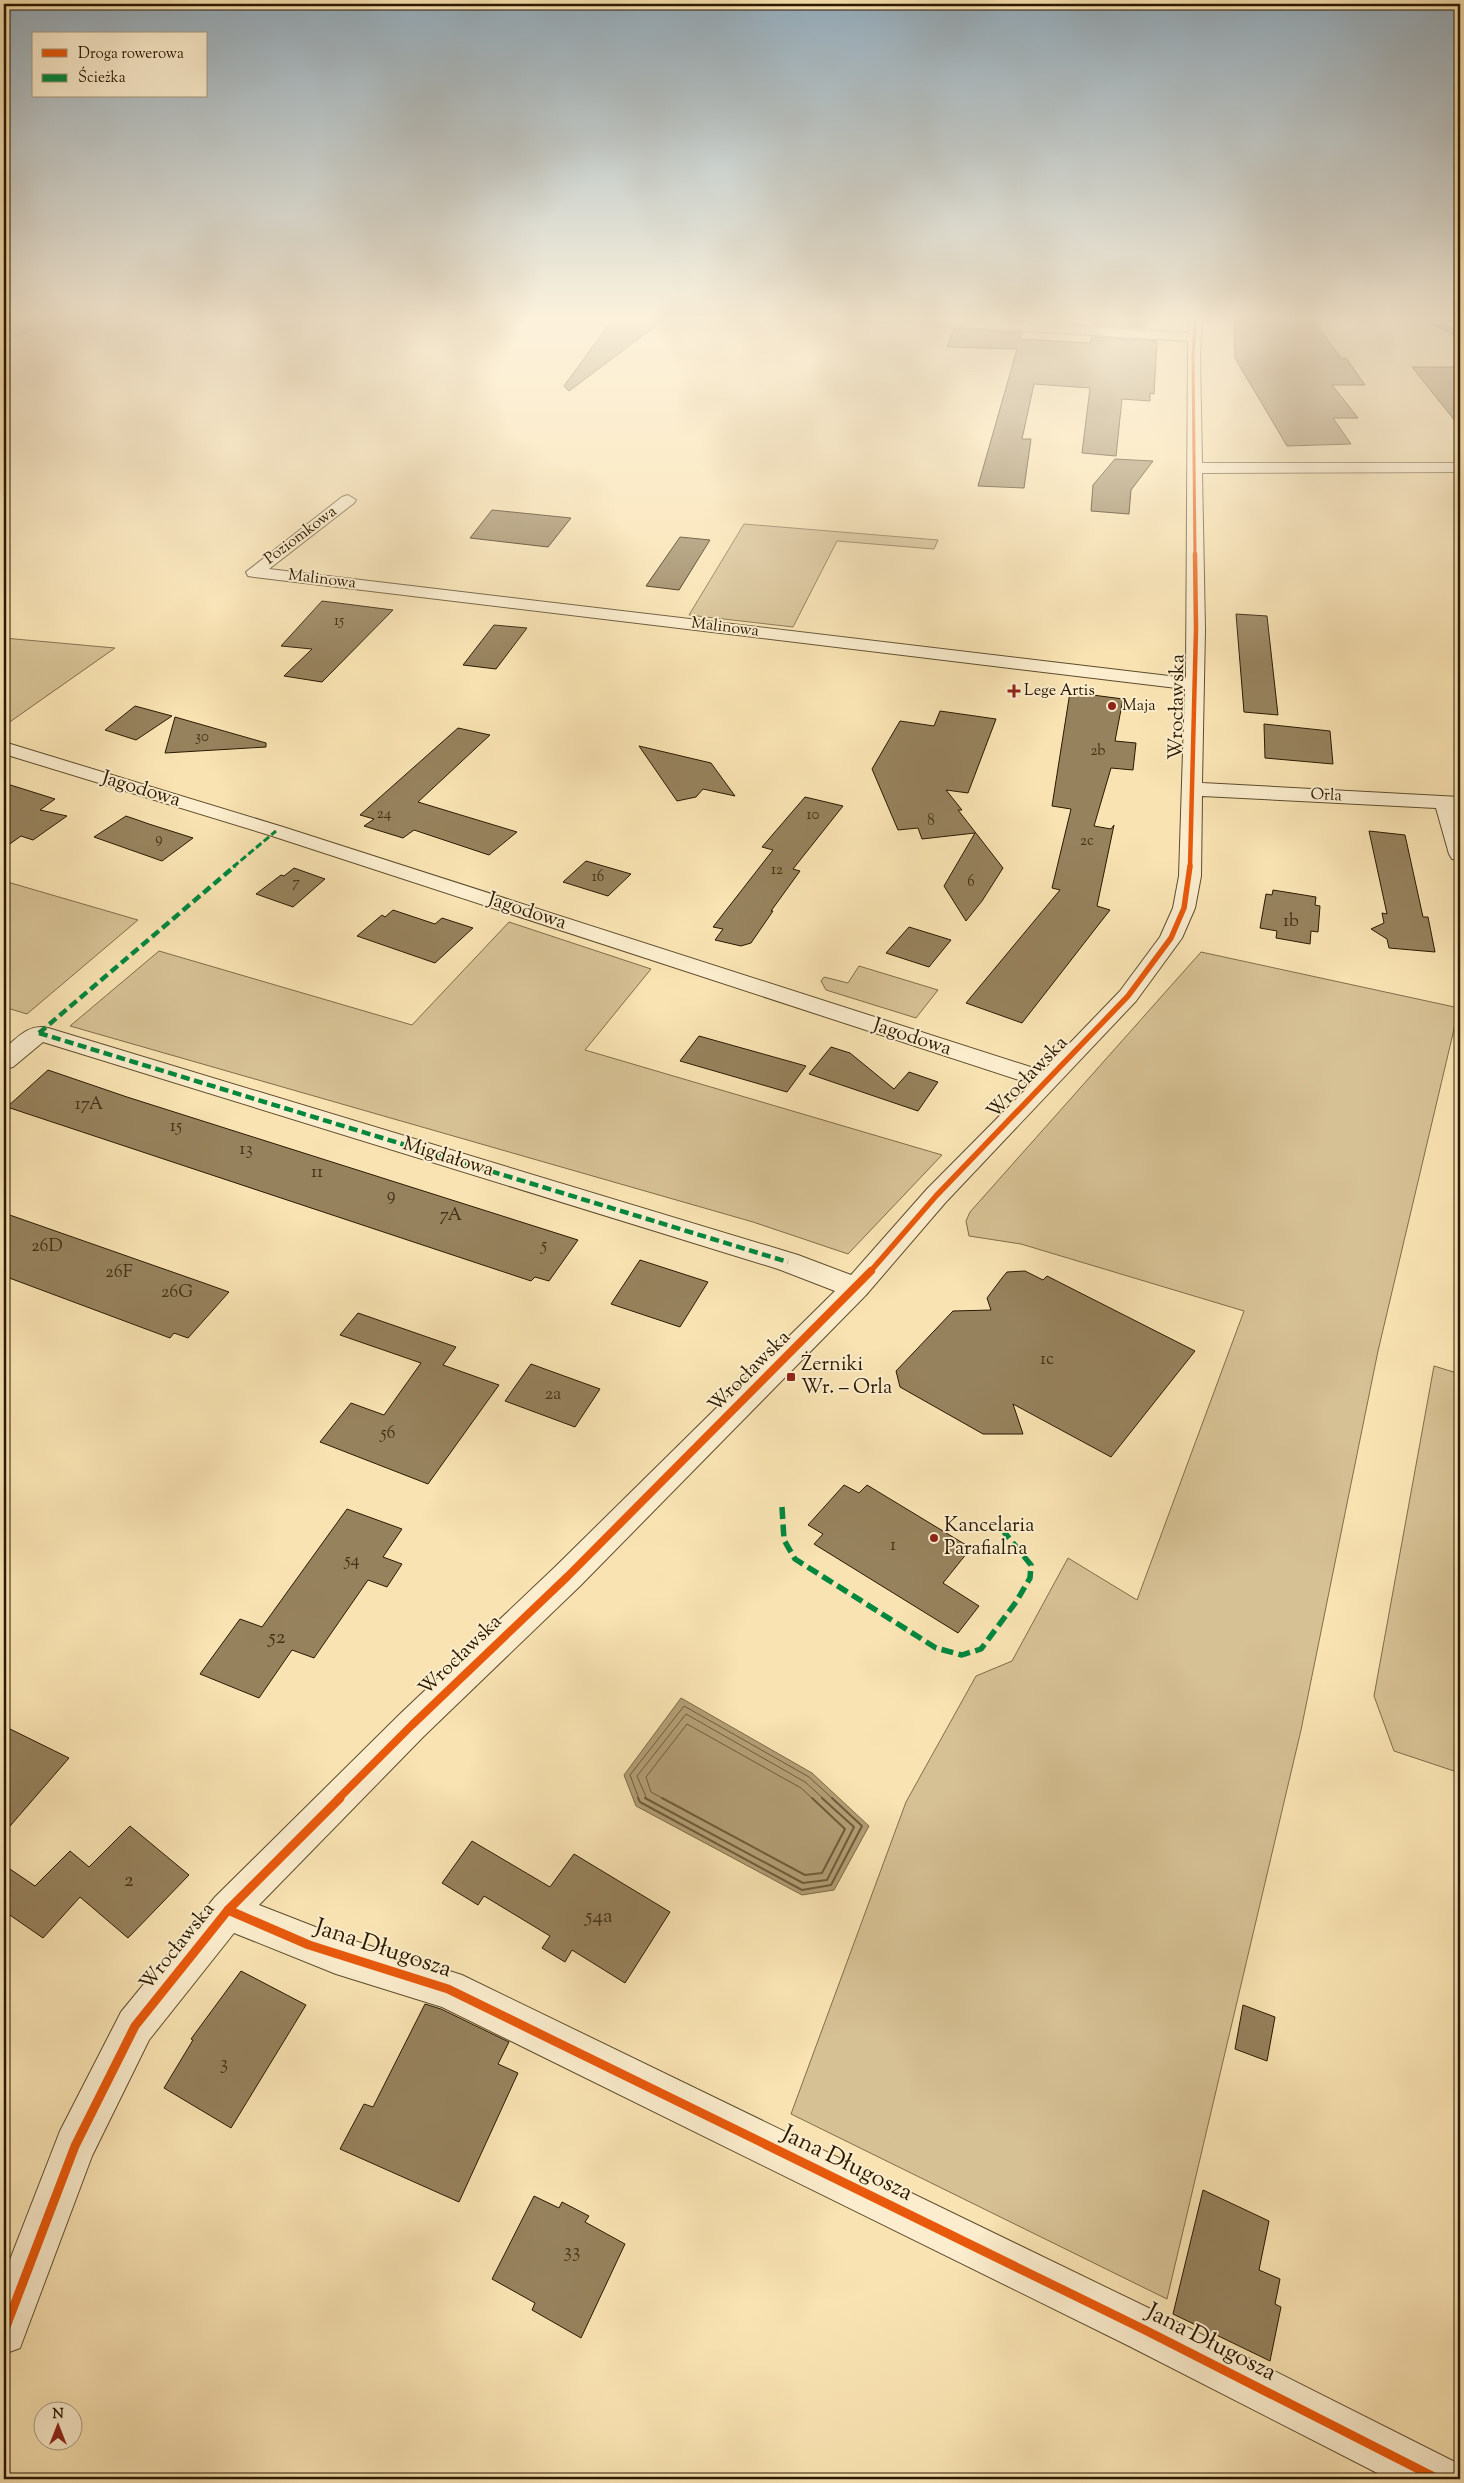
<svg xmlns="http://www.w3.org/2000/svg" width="1464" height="2483" font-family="'Sorts Mill Goudy',serif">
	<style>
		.green { fill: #d6c194; stroke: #806d4a }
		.water { fill: #b39e75; stroke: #7c6946 }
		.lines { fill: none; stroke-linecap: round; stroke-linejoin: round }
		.shore-far1 { stroke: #6e5c3a; stroke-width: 1 }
		.shore { stroke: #6e5c3a; stroke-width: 2 }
		.stream { stroke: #7c6946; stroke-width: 5 }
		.building { fill: #96825d; stroke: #2a1900 }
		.street-casing { stroke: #5e4c2c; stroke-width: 2 }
		.secondary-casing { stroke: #2a1900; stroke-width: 2 }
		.street { fill: #fbedcd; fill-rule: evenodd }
		.secondary { fill: #fbedcd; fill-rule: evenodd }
		.quiet-far2 { stroke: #00873e; stroke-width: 3; stroke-dasharray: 7 3; stroke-linecap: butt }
		.quiet-far1 { stroke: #00873e; stroke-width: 4.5; stroke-dasharray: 9 4.5; stroke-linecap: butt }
		.quiet { stroke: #00873e; stroke-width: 5.5; stroke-dasharray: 12 5.5; stroke-linecap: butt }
		.cycleway-far4-casing { stroke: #fbedcd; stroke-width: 5 }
		.cycleway-far3-casing { stroke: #fbedcd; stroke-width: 6 }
		.cycleway-far2-casing { stroke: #fbedcd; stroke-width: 8 }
		.cycleway-far1-casing { stroke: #fbedcd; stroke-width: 11 }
		.cycleway-casing { stroke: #fbedcd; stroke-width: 12 }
		.cycleway-far4 { stroke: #e8590c; stroke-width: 3 }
		.cycleway-far3 { stroke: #e8590c; stroke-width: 4.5 }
		.cycleway-far2 { stroke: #e8590c; stroke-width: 5.5 }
		.cycleway-far1 { stroke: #e8590c; stroke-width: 8 }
		.cycleway { stroke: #e8590c; stroke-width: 9 }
		.poi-dot { fill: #8f2418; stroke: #fbedcd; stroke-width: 2 }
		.labels { text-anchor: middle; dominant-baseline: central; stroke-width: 4; stroke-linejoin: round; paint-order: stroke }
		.far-number-label { font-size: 15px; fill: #453317 }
		.far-street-label { font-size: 16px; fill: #2a1900; stroke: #fbedcd }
		.far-poi-label { font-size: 16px; fill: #2a1900; stroke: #fbedcd; text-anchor: start }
		.number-label { font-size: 18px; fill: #453317 }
		.street-label { font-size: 20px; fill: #2a1900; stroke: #fbedcd }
		.poi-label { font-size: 20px; fill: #2a1900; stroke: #fbedcd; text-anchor: start }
		.near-number-label { font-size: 21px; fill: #453317 }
		.near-street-label { font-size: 24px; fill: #2a1900; stroke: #fbedcd }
	</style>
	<rect width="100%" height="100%" fill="#f9e3b2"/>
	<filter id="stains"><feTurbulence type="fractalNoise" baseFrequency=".004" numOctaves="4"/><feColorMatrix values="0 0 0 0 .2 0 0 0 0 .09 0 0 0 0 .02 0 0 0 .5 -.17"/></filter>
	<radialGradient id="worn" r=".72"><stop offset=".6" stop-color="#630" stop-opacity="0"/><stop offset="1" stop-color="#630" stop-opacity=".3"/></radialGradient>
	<!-- green -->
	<g class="green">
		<path d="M 4,315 L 75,315 L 4,340 Z"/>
		<path d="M 744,524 L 938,540 L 934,549 L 837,541 L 793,627 L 689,615 Z"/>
		<path d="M 4,638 L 115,648 L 4,726 Z"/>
		<path d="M 4,881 L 138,920 L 27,1014 L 4,1007 Z"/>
		<path d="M 509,922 L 651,969 L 585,1050 L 942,1155 L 848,1254 L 753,1222 L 70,1026 L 159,951 L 412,1025 Z"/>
		<path d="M 1201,952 L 1459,1008 L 1378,1351 L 1301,1730 L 1167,2299 L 791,2114 L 906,1802 L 976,1676 L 1012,1661 L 1068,1558 L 1137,1600 L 1244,1311 L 1021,1244 L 969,1236 L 966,1221 L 970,1212 Z"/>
		<path d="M 859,966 L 938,990 L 916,1018 L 826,990 L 821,981 L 824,977 L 848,983 Z"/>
		<path d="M 1434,1366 L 1460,1374 L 1460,1773 L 1394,1751 L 1374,1696 Z"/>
	</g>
	<!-- water -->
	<path class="water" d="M 681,1698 L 812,1773 L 869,1826 L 834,1890 L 802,1895 L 636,1806 L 624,1775 Z"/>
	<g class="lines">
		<!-- shore-far1 -->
		<g class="shore-far1">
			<path d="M 639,1799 L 630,1775 L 684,1706 L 809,1777 L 833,1799"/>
			<path d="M 647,1799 L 637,1776 L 686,1714 L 805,1782 L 824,1799"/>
			<path d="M 664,1799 L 651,1792 L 646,1777 L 687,1724 L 801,1788 L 813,1799"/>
		</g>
		<!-- shore -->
		<g class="shore">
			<path d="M 638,1798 L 640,1802 L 802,1890 L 831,1885 L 862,1826 L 832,1798"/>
			<path d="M 645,1798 L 803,1883 L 827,1880 L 854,1827 L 822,1798"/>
			<path d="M 662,1798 L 805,1875 L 822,1873 L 845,1829 L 812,1798"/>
		</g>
		<!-- stream -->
		<path class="stream" d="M 1417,315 L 1460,336"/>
	</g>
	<!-- building -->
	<g class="building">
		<path d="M 616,315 L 670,315 L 569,391 L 564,386 Z"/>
		<path d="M 959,315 L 1026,315 L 1025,321 Z"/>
		<path d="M 1096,315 L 1147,315 L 1146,328 L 1094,325 Z"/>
		<path d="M 1234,315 L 1309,315 L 1341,358 L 1346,358 L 1365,385 L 1332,385 L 1358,418 L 1333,418 L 1351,444 L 1287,446 L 1235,358 Z"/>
		<path d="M 954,328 L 1022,333 L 1020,339 L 1090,343 L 1092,337 L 1157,341 L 1154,394 L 1150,393 L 1150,401 L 1122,399 L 1116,456 L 1082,453 L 1090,388 L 1034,384 L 1022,439 L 1031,439 L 1024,488 L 978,486 L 1017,349 L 947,347 Z"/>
		<path d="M 1412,367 L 1460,367 L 1460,427 Z"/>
		<path d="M 1115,459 L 1153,461 L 1131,490 L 1129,514 L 1091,511 L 1093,485 Z"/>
		<path d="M 492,510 L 571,518 L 548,547 L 470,538 Z"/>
		<path d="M 680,537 L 710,540 L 679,590 L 646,586 Z"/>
		<path d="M 322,601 L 393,610 L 322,682 L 284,676 L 312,649 L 281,646 Z"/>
		<path d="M 1236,614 L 1267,616 L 1278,715 L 1244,712 Z"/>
		<path d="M 494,625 L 527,628 L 496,669 L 463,665 Z"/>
		<path d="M 1070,692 L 1123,699 L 1115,741 L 1136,743 L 1133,770 L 1111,768 L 1094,826 L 1111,829 L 1114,825 L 1097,906 L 1110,910 L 1022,1023 L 966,1003 L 1060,890 L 1052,888 L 1071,809 L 1052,806 Z"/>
		<path d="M 135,706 L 172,716 L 136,740 L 105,730 Z"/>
		<path d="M 940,711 L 996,719 L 968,793 L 946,790 L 962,810 L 958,810 L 1003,868 L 982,901 L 966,921 L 944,886 L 975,833 L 922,839 L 918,828 L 898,830 L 872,769 L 900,721 L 934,726 Z"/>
		<path d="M 175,717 L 266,743 L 266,747 L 165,753 Z"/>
		<path d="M 1264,724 L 1330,731 L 1333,764 L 1265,758 Z"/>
		<path d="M 458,728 L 490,735 L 418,802 L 517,832 L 489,855 L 414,830 L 403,838 L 364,826 L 374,819 L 360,815 Z"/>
		<path d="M 639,746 L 711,763 L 735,796 L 703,789 L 696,797 L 677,801 Z"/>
		<path d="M 4,783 L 55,799 L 40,810 L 67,816 L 33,840 L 21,836 L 4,848 Z"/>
		<path d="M 805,797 L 843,806 L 793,869 L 800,871 L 771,911 L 773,911 L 751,943 L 741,946 L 715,940 L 723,929 L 713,927 L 773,850 L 762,847 Z"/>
		<path d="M 126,816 L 149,824 L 193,838 L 162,861 L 94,837 Z"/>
		<path d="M 1369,831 L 1405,835 L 1423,917 L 1428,917 L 1435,952 L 1389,948 L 1387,939 L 1371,929 L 1384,923 L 1382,913 L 1387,914 Z"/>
		<path d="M 586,861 L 631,874 L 608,896 L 563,882 Z"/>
		<path d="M 294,868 L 325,879 L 293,907 L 256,894 L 281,875 L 284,876 Z"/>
		<path d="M 1273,890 L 1316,897 L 1315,905 L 1320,906 L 1318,932 L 1311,931 L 1310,944 L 1276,938 L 1277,931 L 1260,928 L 1266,894 L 1272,895 Z"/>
		<path d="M 393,910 L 435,924 L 442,918 L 473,928 L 435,963 L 357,936 L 382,915 L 385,917 Z"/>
		<path d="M 909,927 L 951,940 L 929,967 L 886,953 Z"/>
		<path d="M 699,1036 L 806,1066 L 787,1092 L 680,1061 Z"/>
		<path d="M 831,1047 L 850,1053 L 894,1089 L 909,1072 L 938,1082 L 918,1111 L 809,1074 Z"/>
		<path d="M 48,1070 L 127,1097 L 578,1240 L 549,1281 L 535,1277 L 531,1281 L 7,1107 Z"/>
		<path d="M 4,1213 L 201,1282 L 229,1292 L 188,1338 L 174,1333 L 170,1338 L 4,1276 Z"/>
		<path d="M 640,1260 L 708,1282 L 680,1327 L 611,1304 Z"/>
		<path d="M 1025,1271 L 1043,1280 L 1047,1276 L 1195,1351 L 1111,1457 L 1013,1404 L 1023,1434 L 983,1434 L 900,1387 L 896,1371 L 953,1311 L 991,1310 L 987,1298 L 1002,1278 L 1007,1272 Z"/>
		<path d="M 358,1313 L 456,1347 L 443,1365 L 499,1385 L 428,1484 L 320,1442 L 351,1403 L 384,1415 L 421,1363 L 340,1335 Z"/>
		<path d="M 531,1364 L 600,1389 L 575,1427 L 505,1401 Z"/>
		<path d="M 844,1485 L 859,1493 L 867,1485 L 971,1548 L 943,1583 L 979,1606 L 958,1633 L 814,1544 L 823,1534 L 808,1525 Z"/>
		<path d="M 347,1509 L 402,1529 L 383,1557 L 402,1564 L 387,1587 L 368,1580 L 314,1658 L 292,1650 L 259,1698 L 200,1674 L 240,1619 L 262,1627 Z"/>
		<path d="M 4,1726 L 69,1758 L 4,1833 Z"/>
		<path d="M 130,1826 L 189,1875 L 128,1938 L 80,1897 L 43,1938 L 4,1911 L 4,1865 L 35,1886 L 70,1851 L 89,1867 Z"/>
		<path d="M 472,1841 L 550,1887 L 574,1854 L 670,1912 L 625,1983 L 572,1950 L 565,1962 L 542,1948 L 550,1936 L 484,1896 L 478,1905 L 442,1883 Z"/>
		<path d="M 241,1971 L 306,2005 L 231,2128 L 164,2088 L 193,2040 L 191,2039 Z"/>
		<path d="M 425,2004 L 441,2009 L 509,2042 L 498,2064 L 518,2073 L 459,2202 L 340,2149 L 364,2104 L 373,2107 Z"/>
		<path d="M 1243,2005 L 1275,2017 L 1267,2061 L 1235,2049 Z"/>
		<path d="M 1203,2190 L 1269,2221 L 1259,2270 L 1280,2279 L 1275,2304 L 1281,2307 L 1270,2361 L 1173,2314 Z"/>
		<path d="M 534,2196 L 559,2208 L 562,2202 L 589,2216 L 585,2222 L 625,2244 L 581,2338 L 532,2310 L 535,2303 L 492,2279 Z"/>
	</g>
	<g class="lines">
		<!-- street casing -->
		<g class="street-casing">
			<path id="street" d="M 828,315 L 902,315 L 1188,333 L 1190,315 L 1202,315 L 1200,356 L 1202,463 L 1460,463 L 1460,472 L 1202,473 L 1205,629 L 1202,783 L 1460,797 L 1460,809 L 1456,809 L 1460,821 L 1460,860 L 1452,859 L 1449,854 L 1436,808 L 1202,796 L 1201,876 L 1195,908 L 1182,938 L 1136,1001 L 945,1203 L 866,1295 L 580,1586 L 424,1736 L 259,1905 L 336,1935 L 462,1975 L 1161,2314 L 1455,2462 L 1460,2479 L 1389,2479 L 1129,2346 L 442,2007 L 336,1974 L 234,1933 L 149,2040 L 92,2156 L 20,2348 L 4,2354 L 4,2275 L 60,2131 L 121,2012 L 215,1897 L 400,1714 L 556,1566 L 835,1291 L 778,1269 L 43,1042 L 13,1067 L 4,1069 L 4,1049 C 17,1038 29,1023 48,1028 L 798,1255 L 851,1275 L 927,1189 L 1031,1084 L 269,835 L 4,754 L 4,742 L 283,827 L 1043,1071 L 1120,991 L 1160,937 L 1173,908 L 1179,876 L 1185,689 L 254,577 L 248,576 L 246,572 L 342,497 L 348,495 L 356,500 L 354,503 L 269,569 L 1186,678 L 1188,341 L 834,319 Z"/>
		</g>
		<!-- secondary casing -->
		<g class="secondary-casing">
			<path id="secondary" d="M 1427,315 L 1444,315 L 1460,323 L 1460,332 Z"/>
		</g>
		<!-- street -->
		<use href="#street" class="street"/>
		<!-- secondary -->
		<use href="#secondary" class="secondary"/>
		<!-- quiet-far2 -->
		<path class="quiet-far2" d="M 233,867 L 276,831"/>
		<!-- quiet-far1 -->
		<g class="quiet-far1">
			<path d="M 39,1033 L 788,1262"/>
			<path d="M 39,1033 L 235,866"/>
		</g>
		<!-- quiet -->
		<path class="quiet" d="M 782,1507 L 784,1540 L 795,1559 L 936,1648 L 962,1655 L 981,1649 L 1016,1602 L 1030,1578 L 1031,1565 L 1004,1532"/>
		<!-- cycleway-far4 casing -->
		<g class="cycleway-far4-casing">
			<path id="cycleway-far4" d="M 1195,556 L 1193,356 L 1196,315"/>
		</g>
		<!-- cycleway-far3 casing -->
		<g class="cycleway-far3-casing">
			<path id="cycleway-far3" d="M 1190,867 L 1196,629 L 1195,554"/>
		</g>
		<!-- cycleway-far2 casing -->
		<g class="cycleway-far2-casing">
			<path id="cycleway-far2" d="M 869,1273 L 936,1196 L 1128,996 L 1171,938 L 1184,908 L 1190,866"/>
		</g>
		<!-- cycleway-far1 casing -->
		<g class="cycleway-far1-casing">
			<path id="cycleway-far1" d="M 338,1799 L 412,1725 L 568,1576 L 871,1271"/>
		</g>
		<!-- cycleway casing -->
		<g class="cycleway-casing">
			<g id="cycleway">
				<path d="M 228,1910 L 309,1945 L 448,1989 L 1145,2330 L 1438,2479"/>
				<path d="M 4,2332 L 75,2146 L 135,2026 L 228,1910 L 340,1798"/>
			</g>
		</g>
		<!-- cycleway-far4 -->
		<use href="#cycleway-far4" class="cycleway-far4"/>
		<!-- cycleway-far3 -->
		<use href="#cycleway-far3" class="cycleway-far3"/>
		<!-- cycleway-far2 -->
		<use href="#cycleway-far2" class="cycleway-far2"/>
		<!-- cycleway-far1 -->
		<use href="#cycleway-far1" class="cycleway-far1"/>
		<!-- cycleway -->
		<use href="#cycleway" class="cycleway"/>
	</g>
	<!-- sky -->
	<linearGradient id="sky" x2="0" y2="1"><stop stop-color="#93abba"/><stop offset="0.48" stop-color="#fcf2dc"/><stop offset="1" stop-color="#fcf2dc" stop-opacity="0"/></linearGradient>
	<rect width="1464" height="663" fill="url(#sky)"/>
	<!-- markers -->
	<g class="poi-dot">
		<path d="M1011.5 683.5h5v5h5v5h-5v5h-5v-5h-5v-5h5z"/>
		<circle cx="1112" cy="706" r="5"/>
		<rect x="786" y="1372" width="10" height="10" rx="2.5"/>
		<circle cx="934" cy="1538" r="5"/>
	</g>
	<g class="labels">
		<!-- far-number labels -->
		<g class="far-number-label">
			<text x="339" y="621">15</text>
			<text x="202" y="737">30</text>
			<text x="1098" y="751">2b</text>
			<text x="384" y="814">24</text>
			<text x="813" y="815">10</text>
			<text x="931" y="821">8</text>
			<text x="159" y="839">9</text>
			<text x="1087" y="841">2c</text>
			<text x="777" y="870">12</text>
			<text x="598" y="877">16</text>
			<text x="971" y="882">6</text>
			<text x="296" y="883">7</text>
		</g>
		<!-- far-street labels -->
		<g class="far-street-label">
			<text transform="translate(301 536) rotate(-37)">Poziomkowa</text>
			<text transform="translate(322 580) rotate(7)">Malinowa</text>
			<text transform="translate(725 628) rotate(7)">Malinowa</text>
			<text transform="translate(1326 796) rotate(3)">Orla</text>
		</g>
		<!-- far-poi labels -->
		<g class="far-poi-label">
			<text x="1024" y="691">Lege Artis</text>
			<text x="1122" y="706">Maja</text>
		</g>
		<!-- number labels -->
		<g class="number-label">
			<text x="1291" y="922">1b</text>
			<text x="89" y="1105">17A</text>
			<text x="176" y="1127">15</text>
			<text x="246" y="1150">13</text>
			<text x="317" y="1173">11</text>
			<text x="391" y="1196">9</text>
			<text x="451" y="1216">7A</text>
			<text x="544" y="1246">5</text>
			<text x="47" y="1247">26D</text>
			<text x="119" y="1273">26F</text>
			<text x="177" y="1293">26G</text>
			<text x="1047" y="1360">1c</text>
			<text x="553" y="1395">2a</text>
			<text x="388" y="1434">56</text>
			<text x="893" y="1546">1</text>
			<text x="352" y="1561">54</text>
		</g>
		<!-- street labels -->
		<g class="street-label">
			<text transform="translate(1178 707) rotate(-89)">Wrocławska</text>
			<text transform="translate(141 790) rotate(17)">Jagodowa</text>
			<text transform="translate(527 912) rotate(18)">Jagodowa</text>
			<text transform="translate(912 1038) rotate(18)">Jagodowa</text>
			<text transform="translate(1028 1078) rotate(-46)">Wrocławska</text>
			<text transform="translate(448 1158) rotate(17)">Migdałowa</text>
			<text transform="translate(750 1372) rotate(-45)">Wrocławska</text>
			<text transform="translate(461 1656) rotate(-44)">Wrocławska</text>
			<text transform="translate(178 1947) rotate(-51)">Wrocławska</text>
		</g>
		<!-- poi labels -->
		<g class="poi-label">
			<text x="801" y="1365">Żerniki<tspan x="801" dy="23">Wr. – Orla</tspan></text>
			<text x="944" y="1526">Kancelaria<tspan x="944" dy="23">Parafialna</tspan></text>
		</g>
		<!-- near-number labels -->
		<g class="near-number-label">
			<text x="277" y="1638">52</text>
			<text x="129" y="1881">2</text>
			<text x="599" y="1917">54a</text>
			<text x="224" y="2064">3</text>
			<text x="572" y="2252">33</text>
		</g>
		<!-- near-street labels -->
		<g class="near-street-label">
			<text transform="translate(383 1949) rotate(18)">Jana Długosza</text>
			<text transform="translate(847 2164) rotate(26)">Jana Długosza</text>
			<text transform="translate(1211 2343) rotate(27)">Jana Długosza</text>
		</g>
	</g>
	<!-- margin -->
	<rect width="1464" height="2483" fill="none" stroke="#f9e3b2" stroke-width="20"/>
	<rect x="5" y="5" width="1454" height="2473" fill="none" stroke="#2a1900" stroke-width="2.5"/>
	<rect x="10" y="10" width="1444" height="2463" fill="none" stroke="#2a1900"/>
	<!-- legend -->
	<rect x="32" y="32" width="175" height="65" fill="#fbedcd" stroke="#a7987b"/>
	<rect x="42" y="49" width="25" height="8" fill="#e8590c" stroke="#a7987b"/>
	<text x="78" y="58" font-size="15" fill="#2a1900">Droga rowerowa</text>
	<rect x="42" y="74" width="25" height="8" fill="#00873e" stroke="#a7987b"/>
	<text x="78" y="82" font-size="15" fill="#2a1900">Ścieżka</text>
	<!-- north arrow -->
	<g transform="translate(58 2426)"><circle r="24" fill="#fbedcd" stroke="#a7987b"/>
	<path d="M0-4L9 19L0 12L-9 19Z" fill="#8f2418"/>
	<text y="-8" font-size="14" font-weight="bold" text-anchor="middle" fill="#2a1900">N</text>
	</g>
	<rect width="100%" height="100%" filter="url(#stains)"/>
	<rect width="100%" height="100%" fill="url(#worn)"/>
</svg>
